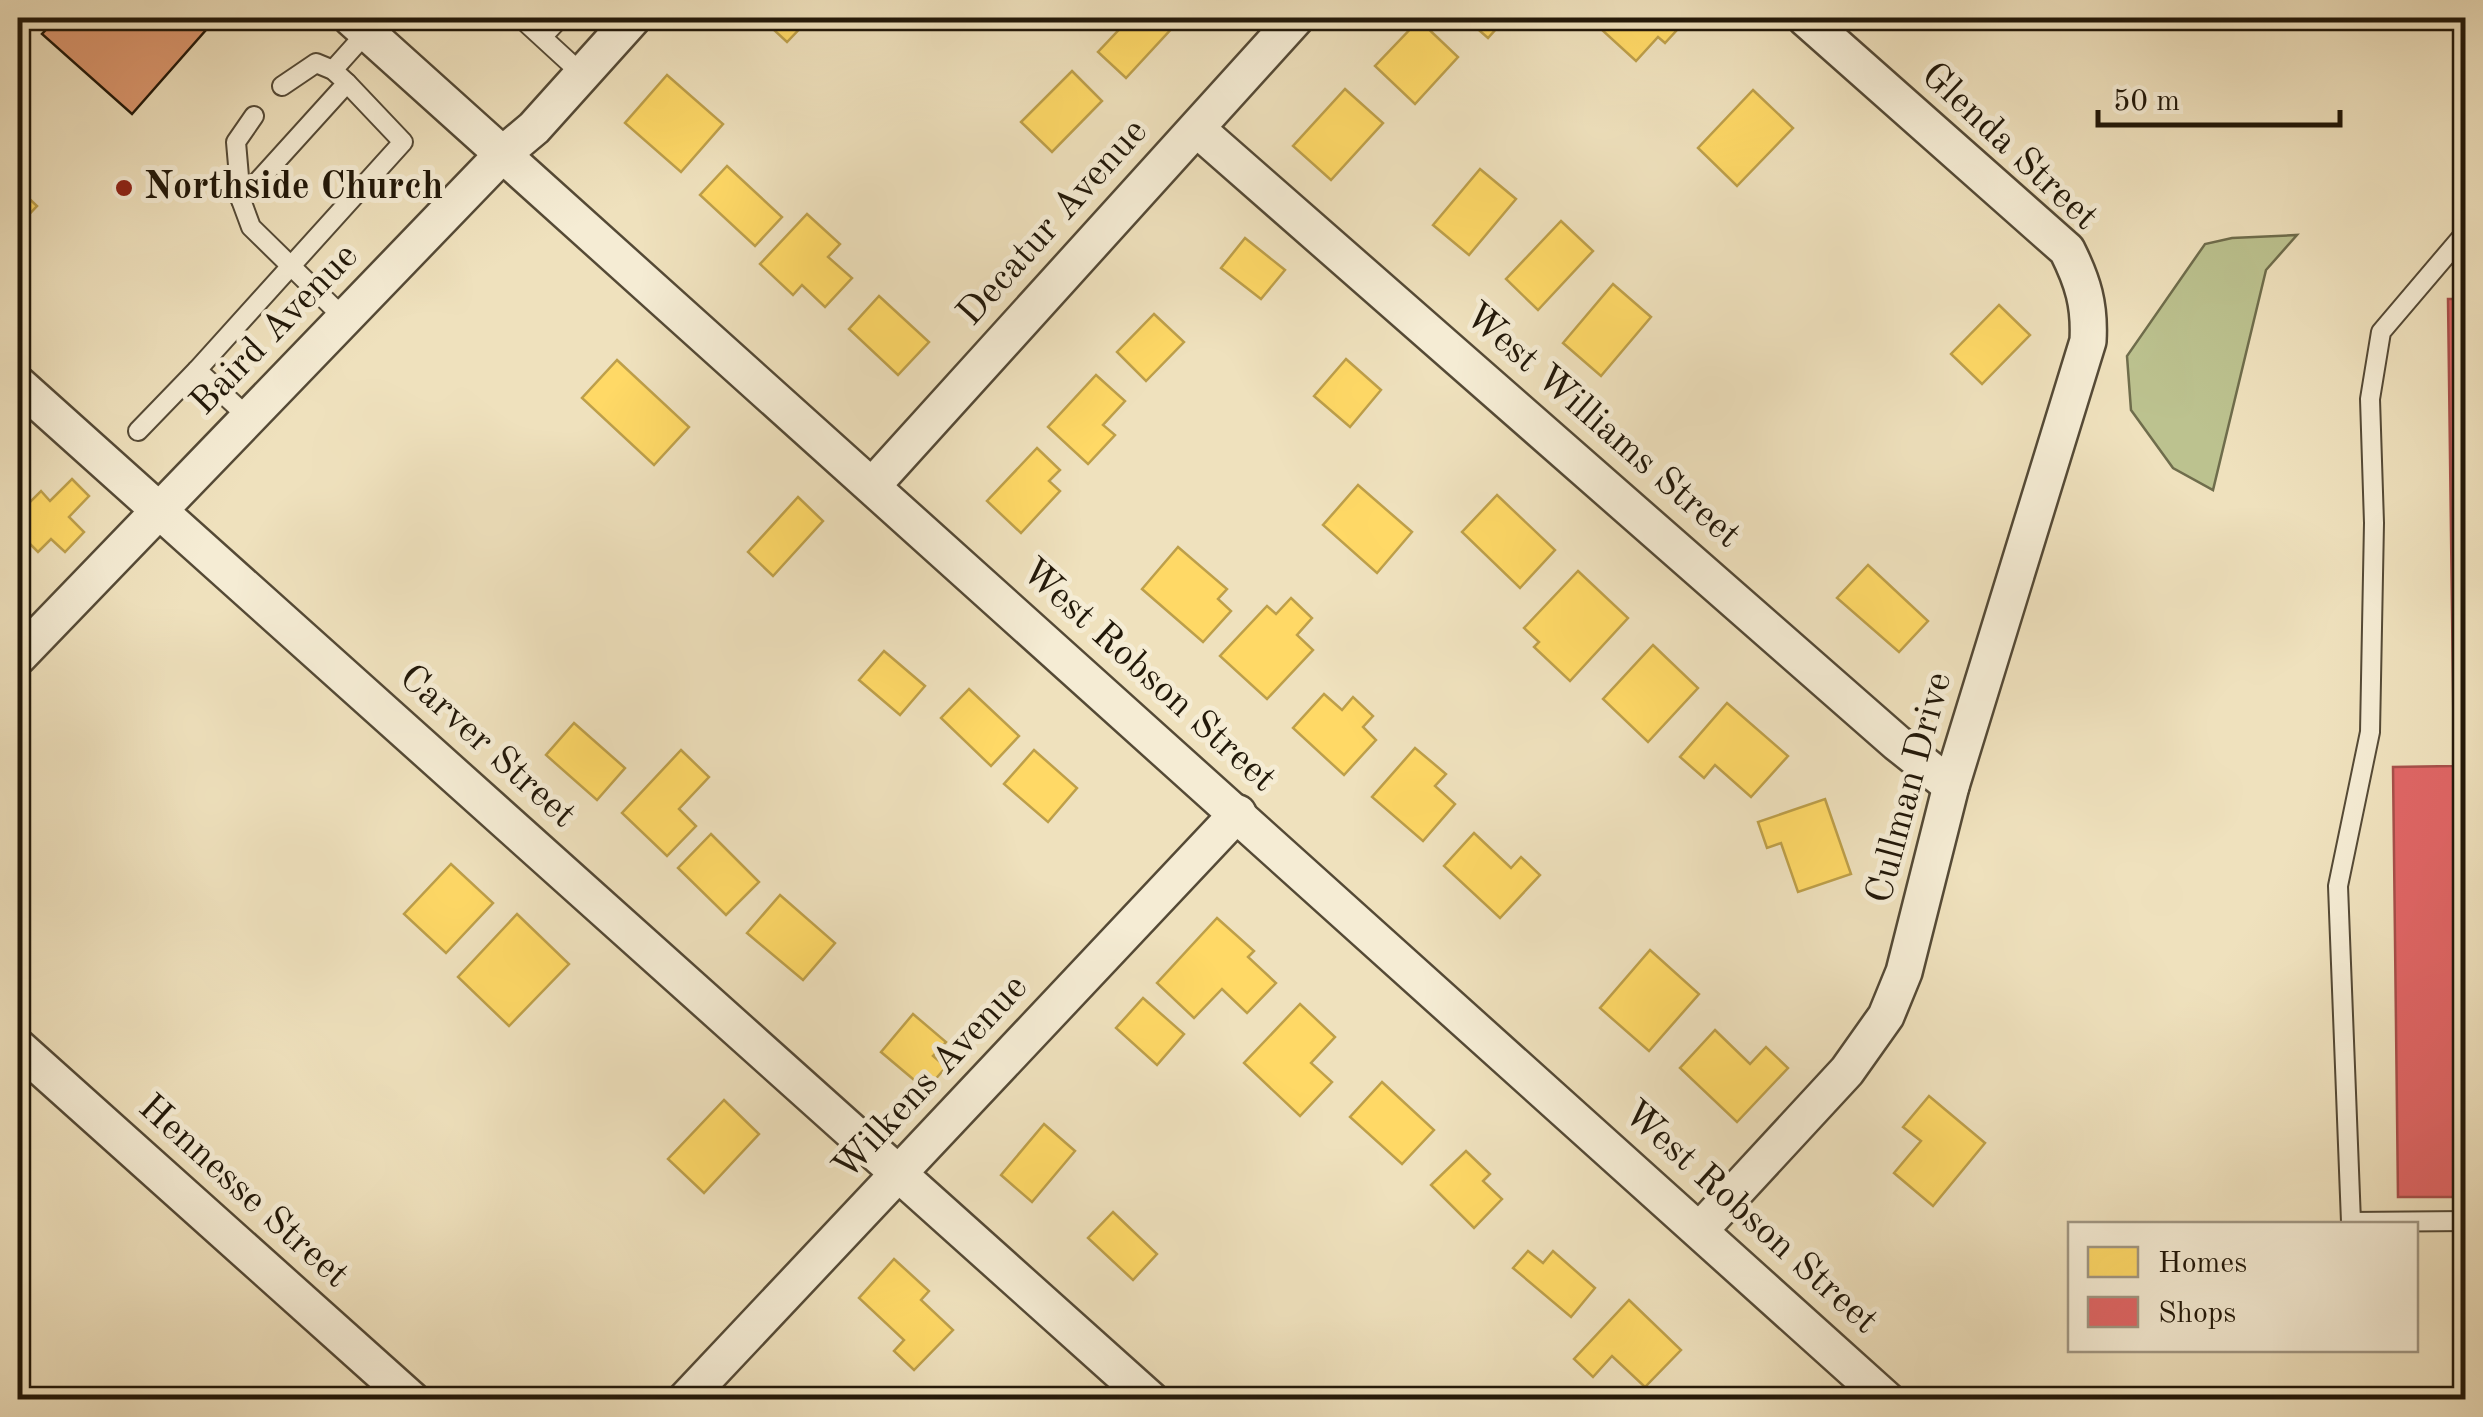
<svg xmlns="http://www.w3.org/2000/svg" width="2483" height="1417" font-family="'Old Standard TT',serif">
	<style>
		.green { fill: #bcc28f; stroke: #6f6d4c; stroke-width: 2.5 }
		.homes { fill: #ffd966; stroke: #bd9f4a; stroke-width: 2.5 }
		.shops { fill: #e06666; stroke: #a74f4a; stroke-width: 2.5 }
		.building { fill: #dd986f; stroke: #221809; stroke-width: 2.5 }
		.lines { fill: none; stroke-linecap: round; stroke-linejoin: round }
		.lane-casing { stroke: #554a36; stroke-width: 22 }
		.street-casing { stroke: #554a36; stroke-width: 40 }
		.lane { stroke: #f5ecd4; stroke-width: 18 }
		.street { stroke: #f5ecd4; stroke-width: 35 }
		.poi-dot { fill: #8f2418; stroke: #f5ecd4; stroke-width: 4 }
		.labels { text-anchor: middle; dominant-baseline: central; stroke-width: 10; stroke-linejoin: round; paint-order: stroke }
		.street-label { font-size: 38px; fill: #221809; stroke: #f5ecd4 }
		.poi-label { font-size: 38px; font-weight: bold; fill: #221809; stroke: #f5ecd4; text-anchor: start }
	</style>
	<rect width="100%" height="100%" fill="#efe1bd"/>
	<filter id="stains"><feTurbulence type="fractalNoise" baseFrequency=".002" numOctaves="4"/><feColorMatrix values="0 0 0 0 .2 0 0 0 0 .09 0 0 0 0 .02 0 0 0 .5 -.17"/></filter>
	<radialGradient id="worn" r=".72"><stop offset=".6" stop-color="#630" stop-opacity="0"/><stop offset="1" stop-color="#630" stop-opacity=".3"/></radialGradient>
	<!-- green -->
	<path class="green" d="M 2297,235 L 2266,270 L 2213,490 L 2173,468 L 2131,410 L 2127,356 L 2205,244 L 2232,238 Z"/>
	<!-- homes -->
	<g class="homes">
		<path d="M 761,18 L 810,18 L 787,42 Z"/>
		<path d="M 1130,18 L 1165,18 L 1174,26 L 1126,78 L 1098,52 Z"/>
		<path d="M 1465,18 L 1506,18 L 1488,38 Z"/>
		<path d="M 1613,18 L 1688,18 L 1665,43 L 1658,37 L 1636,61 L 1602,30 Z"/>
		<path d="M 1419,20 L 1458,57 L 1415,104 L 1375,66 Z"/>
		<path d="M 1072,71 L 1102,101 L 1052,152 L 1021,122 Z"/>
		<path d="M 667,75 L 723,124 L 681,172 L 625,123 Z"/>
		<path d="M 1345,89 L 1383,123 L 1331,180 L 1293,146 Z"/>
		<path d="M 1753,90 L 1793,128 L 1737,186 L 1698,148 Z"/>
		<path d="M 727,166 L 782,217 L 755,246 L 700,195 Z"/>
		<path d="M 1480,169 L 1516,199 L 1469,255 L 1433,225 Z"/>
		<path d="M 18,188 L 37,206 L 18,226 Z"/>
		<path d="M 807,214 L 840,244 L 828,257 L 852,278 L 825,307 L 802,285 L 793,295 L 760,264 Z"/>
		<path d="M 1561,221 L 1593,251 L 1538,310 L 1506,279 Z"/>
		<path d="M 1245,238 L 1285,270 L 1261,299 L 1221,268 Z"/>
		<path d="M 1613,284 L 1651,317 L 1601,376 L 1563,343 Z"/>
		<path d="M 879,296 L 929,342 L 898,375 L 849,329 Z"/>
		<path d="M 1999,305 L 2030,335 L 1982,384 L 1951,354 Z"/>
		<path d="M 1154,314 L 1184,342 L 1146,381 L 1117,352 Z"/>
		<path d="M 1346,359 L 1381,390 L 1350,427 L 1314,396 Z"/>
		<path d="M 617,360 L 689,427 L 654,465 L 582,398 Z"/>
		<path d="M 1096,375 L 1125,401 L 1103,425 L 1115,435 L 1088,464 L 1048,427 Z"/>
		<path d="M 1037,448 L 1060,470 L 1049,481 L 1060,491 L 1021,533 L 987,501 Z"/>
		<path d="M 72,479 L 89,496 L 69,517 L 84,532 L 65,552 L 51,539 L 38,552 L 18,532 L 18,514 L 41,491 L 50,501 Z"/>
		<path d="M 1358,485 L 1412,532 L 1377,573 L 1323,525 Z"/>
		<path d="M 1497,495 L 1555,550 L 1520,588 L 1462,532 Z"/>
		<path d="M 798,497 L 823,521 L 773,576 L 748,552 Z"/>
		<path d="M 1178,547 L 1227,589 L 1218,599 L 1231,611 L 1203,642 L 1142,589 Z"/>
		<path d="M 1868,565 L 1928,621 L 1899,652 L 1837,598 Z"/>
		<path d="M 1578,571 L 1628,618 L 1570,681 L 1534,647 L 1539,642 L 1524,628 Z"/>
		<path d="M 1291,598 L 1312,618 L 1297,635 L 1313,650 L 1267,699 L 1220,656 L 1267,606 L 1276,614 Z"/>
		<path d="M 1653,645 L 1698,688 L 1648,742 L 1603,699 Z"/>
		<path d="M 884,651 L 925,686 L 900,715 L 859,680 Z"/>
		<path d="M 969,689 L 1019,736 L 991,766 L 941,718 Z"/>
		<path d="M 1324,694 L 1342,710 L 1353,697 L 1373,716 L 1363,727 L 1376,740 L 1344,775 L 1293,728 Z"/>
		<path d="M 1727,703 L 1788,756 L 1751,797 L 1715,765 L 1704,778 L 1680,757 Z"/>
		<path d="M 574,723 L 625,768 L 597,800 L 546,755 Z"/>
		<path d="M 1415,748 L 1446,774 L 1435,786 L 1455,804 L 1423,841 L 1372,797 Z"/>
		<path d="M 681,750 L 709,777 L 679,809 L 696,826 L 667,856 L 622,813 Z"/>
		<path d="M 1034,750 L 1077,788 L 1048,822 L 1004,784 Z"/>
		<path d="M 1825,799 L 1851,874 L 1798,892 L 1781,843 L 1767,848 L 1758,822 Z"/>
		<path d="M 1474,833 L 1511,868 L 1521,857 L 1540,875 L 1500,918 L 1444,866 Z"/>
		<path d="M 711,834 L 759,882 L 726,915 L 678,868 Z"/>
		<path d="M 451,864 L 493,903 L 446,953 L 404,914 Z"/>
		<path d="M 780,895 L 835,943 L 803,980 L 747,933 Z"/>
		<path d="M 517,914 L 569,964 L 509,1026 L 458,977 Z"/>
		<path d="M 1217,918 L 1254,951 L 1248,957 L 1276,983 L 1247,1013 L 1222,989 L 1194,1018 L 1157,983 Z"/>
		<path d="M 1650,950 L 1699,994 L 1649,1051 L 1600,1008 Z"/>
		<path d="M 1143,998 L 1184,1034 L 1157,1065 L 1116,1028 Z"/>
		<path d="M 1300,1004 L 1335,1037 L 1311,1063 L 1332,1082 L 1300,1116 L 1244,1063 Z"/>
		<path d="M 913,1014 L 946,1042 L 933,1056 L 946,1067 L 926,1090 L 881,1052 Z"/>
		<path d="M 1715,1030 L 1750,1064 L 1766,1047 L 1788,1068 L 1737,1122 L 1680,1068 Z"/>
		<path d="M 1382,1082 L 1434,1130 L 1402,1164 L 1350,1117 Z"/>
		<path d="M 1929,1096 L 1985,1143 L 1933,1206 L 1894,1173 L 1921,1141 L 1903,1127 Z"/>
		<path d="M 724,1100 L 759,1134 L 704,1193 L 668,1159 Z"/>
		<path d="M 1044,1124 L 1075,1151 L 1032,1202 L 1001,1175 Z"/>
		<path d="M 1466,1151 L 1490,1174 L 1483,1181 L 1502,1199 L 1474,1228 L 1431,1185 Z"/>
		<path d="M 1113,1212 L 1157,1254 L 1133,1280 L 1088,1238 Z"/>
		<path d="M 1528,1251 L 1543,1263 L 1553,1251 L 1595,1288 L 1571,1317 L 1513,1268 Z"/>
		<path d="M 894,1259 L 929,1291 L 921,1300 L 953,1330 L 914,1370 L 894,1351 L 904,1340 L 859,1298 Z"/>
		<path d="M 1629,1300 L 1681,1350 L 1645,1387 L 1612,1356 L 1593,1377 L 1574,1359 Z"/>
	</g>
	<!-- shops -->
	<path class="shops" d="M 2448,299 L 2466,299 L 2466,1197 L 2398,1197 L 2393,767 L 2454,766 Z"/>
	<!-- building -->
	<path class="building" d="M 57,18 L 207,18 L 213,22 L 132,114 L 42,34 Z"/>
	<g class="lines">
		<!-- lane casing -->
		<g class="lane-casing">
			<g id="lane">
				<path d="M 521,18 L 582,74"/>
				<path d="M 543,36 L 560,18"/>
				<path d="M 333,70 L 367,32"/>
				<path d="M 282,86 L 316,63 L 333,70 L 347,83 L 241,200 L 251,227 L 345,319"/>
				<path d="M 241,200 L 236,142 L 254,116"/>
				<path d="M 2466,232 L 2381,332 L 2370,399 L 2374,523 L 2370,732 L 2338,886 L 2351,1222 L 2466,1221"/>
				<path d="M 197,370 L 249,418"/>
				<path d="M 138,431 L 197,370 L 403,142 L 347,83"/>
			</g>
		</g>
		<!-- street casing -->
		<g class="street-casing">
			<g id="street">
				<path d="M 351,18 L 1887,1400"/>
				<path d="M 1197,129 L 1897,743 L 1951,786"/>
				<path d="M 18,384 L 1151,1400"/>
				<path d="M 873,485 L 1296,18"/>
				<path d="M 18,657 L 503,154 L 534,128 L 633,18"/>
				<path d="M 18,1047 L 412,1400"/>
				<path d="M 1700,1230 L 1847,1071 L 1886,1016 L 1904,972 L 1951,786 L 2088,341 C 2090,305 2083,282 2067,250 L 1805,18"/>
				<path d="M 685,1400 L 1238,813"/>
			</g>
		</g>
		<!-- lane -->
		<use href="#lane" class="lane"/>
		<!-- street -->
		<use href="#street" class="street"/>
	</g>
	<!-- markers -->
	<circle class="poi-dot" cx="124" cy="188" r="10"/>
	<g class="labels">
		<!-- street labels -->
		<g class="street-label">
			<text transform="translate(2009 147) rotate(43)">Glenda Street</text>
			<text transform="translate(1053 223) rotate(-48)">Decatur Avenue</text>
			<text transform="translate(275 330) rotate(-46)">Baird Avenue</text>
			<text transform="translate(1602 426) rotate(41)">West Williams Street</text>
			<text transform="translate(1148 676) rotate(42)">West Robson Street</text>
			<text transform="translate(487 747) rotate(42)">Carver Street</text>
			<text transform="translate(1910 788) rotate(-75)">Cullman Drive</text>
			<text transform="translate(931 1078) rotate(-47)">Wilkens Avenue</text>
			<text transform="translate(243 1192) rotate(42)">Hennesse Street</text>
			<text transform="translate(1750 1218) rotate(42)">West Robson Street</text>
		</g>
		<!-- poi labels -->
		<g class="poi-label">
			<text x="144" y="188">Northside Church</text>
		</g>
	</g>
	<!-- margin -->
	<rect width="2483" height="1417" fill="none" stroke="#efe1bd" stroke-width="60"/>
	<rect x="20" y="20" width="2443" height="1377" fill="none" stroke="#221809" stroke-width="5"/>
	<rect x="30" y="30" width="2423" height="1357" fill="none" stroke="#221809" stroke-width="2.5"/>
	<!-- legend -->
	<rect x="2068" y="1222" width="350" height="130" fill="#f5ecd4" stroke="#a19783" stroke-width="2.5"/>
	<rect x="2088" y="1247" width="50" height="30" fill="#ffd966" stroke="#a19783" stroke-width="2.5"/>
	<text x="2158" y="1272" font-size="30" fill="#221809">Homes</text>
	<rect x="2088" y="1297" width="50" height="30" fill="#e06666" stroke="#a19783" stroke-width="2.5"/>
	<text x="2158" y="1322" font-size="30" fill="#221809">Shops</text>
	<!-- scale -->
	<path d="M2098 110v15h242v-15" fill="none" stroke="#221809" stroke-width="5"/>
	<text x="2113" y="110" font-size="30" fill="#221809" stroke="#f5ecd4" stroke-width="8" paint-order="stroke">50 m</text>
	<rect width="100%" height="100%" filter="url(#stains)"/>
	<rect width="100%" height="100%" fill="url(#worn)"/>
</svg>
